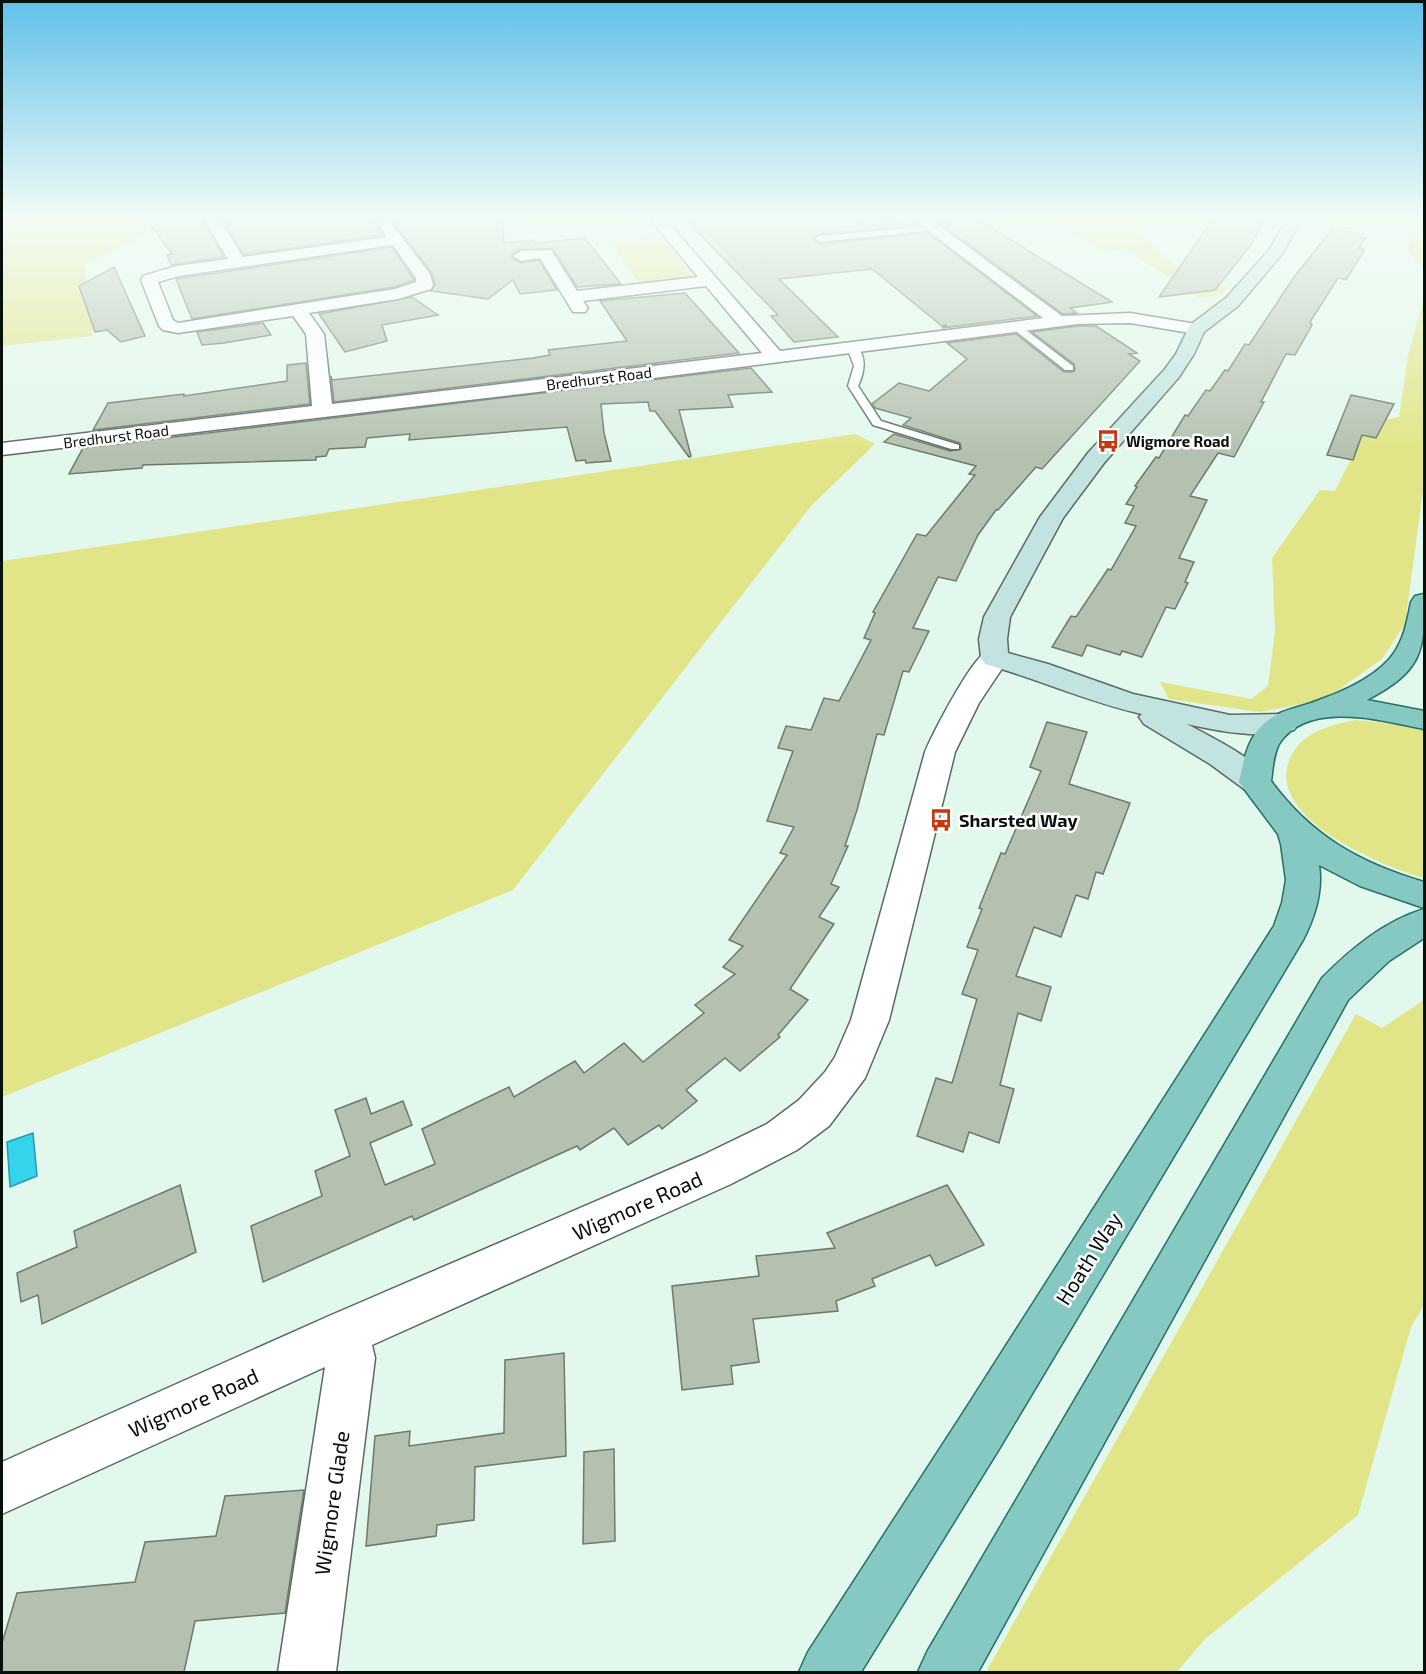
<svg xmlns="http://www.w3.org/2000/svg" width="1426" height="1674" font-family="'Exo 2',sans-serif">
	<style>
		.green { fill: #e1e587 }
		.water { fill: #35d3ec; stroke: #2898a9; stroke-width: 1.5 }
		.building { fill: #b5c1b0; stroke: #6e7969; stroke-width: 1.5 }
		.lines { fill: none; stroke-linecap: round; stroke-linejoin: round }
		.lane-casing { stroke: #596b61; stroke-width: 3 }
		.street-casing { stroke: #596b61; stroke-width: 3 }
		.secondary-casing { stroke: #596b61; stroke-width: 3 }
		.primary-casing { stroke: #267068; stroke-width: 3 }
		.lane { fill: #fff; fill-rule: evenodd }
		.street { fill: #fff; fill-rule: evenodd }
		.secondary { fill: #c3e3e0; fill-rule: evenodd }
		.primary { fill: #86c8c2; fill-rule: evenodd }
		.labels { text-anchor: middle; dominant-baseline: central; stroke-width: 5; stroke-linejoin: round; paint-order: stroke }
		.far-street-label { font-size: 15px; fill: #08100c; stroke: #fff }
		.far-poi-label { font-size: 15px; font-weight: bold; fill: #08100c; stroke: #fff; text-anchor: start }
		.poi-label { font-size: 18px; font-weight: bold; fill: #08100c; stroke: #fff; text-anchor: start }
		.near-street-label { font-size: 21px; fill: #08100c; stroke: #fff }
	</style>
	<rect width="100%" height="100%" fill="#e3f8ec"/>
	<!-- green -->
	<g class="green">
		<path d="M 2,219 L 142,219 L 149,233 L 84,264 L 93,336 L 2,346 Z"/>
		<path d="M 1051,219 L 1141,219 L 1136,231 L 1195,281 L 1228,287 L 1222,294 L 1200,298 L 1125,249 L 1104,252 Z"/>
		<path d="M 1420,219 L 1424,219 L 1424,271 L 1407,250 Z"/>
		<path d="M 662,237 L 693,276 L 685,279 L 641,285 L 610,242 Z"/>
		<path d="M 1424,298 L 1424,483 L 1405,624 L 1382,659 L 1324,700 L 1259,712 L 1169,699 L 1160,682 L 1251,699 L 1268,686 L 1275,630 L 1272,558 L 1320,490 L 1335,491 L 1369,423 L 1399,417 L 1408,355 Z"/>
		<path d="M 855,434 L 875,444 L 811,506 L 513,890 L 2,1097 L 2,561 Z"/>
		<path d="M 1355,720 L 1411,725 L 1424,730 L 1424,878 C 1382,866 1267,819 1289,761 C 1300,732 1328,726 1355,720 Z"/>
		<path d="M 1424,1000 L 1424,1305 L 1411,1327 L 1358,1515 L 1205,1639 L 1177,1672 L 986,1672 L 1356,1014 L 1382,1028 Z"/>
	</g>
	<!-- water -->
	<path class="water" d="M 33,1133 L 37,1176 L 10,1187 L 7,1142 Z"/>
	<!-- building -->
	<g class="building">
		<path d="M 146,219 L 202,219 L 224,257 L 171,265 L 167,255 L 172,254 Z"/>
		<path d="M 222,219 L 378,219 L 376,224 L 383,235 L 244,255 Z"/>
		<path d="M 391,219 L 502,219 L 504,243 L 533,240 L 535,243 L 585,238 L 621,284 L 577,287 L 553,249 L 521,249 L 512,254 L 512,258 L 521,263 L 539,260 L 557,290 L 520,294 L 513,280 L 488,299 L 431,291 L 435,284 L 432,273 Z"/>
		<path d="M 685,219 L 859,219 L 866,225 L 898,222 L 902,225 L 915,223 L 917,225 L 819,234 L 813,239 L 819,244 L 928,233 L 1037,316 L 942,328 L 947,325 L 942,326 L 872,269 L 779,279 L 838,337 L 794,342 L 771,316 L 778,315 Z"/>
		<path d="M 952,219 L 977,219 L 1112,302 L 1070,308 L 1077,313 L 1063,314 L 937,221 Z"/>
		<path d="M 1213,219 L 1264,219 L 1251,245 L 1215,290 L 1159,297 Z"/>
		<path d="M 1332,229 L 1363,234 L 1361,238 L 1366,238 L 1359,248 L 1365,249 L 1346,280 L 1338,278 L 1310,322 L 1312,325 L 1295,355 L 1286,354 L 1261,402 L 1264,402 L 1234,457 L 1218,453 L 1190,496 L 1207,500 L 1179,558 L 1194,562 L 1185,582 L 1188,583 L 1175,609 L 1166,607 L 1142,657 L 1122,651 L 1120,655 L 1087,645 L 1082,656 L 1052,647 L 1071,616 L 1076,617 L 1108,569 L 1111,570 L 1136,526 L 1125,523 L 1134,506 L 1126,504 L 1137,487 L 1135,486 L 1156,457 L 1159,458 L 1185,415 L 1188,416 L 1206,390 L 1210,391 L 1225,370 L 1228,371 L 1245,344 L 1249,345 L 1294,277 Z"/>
		<path d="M 392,247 L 414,280 L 394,287 L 192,319 L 176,279 Z"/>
		<path d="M 114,267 L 145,336 L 121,342 L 107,330 L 95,332 L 79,286 Z"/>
		<path d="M 685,293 L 739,353 L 334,402 L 331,376 L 332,380 L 533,358 L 550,355 L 548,350 L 627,341 L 600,301 Z"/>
		<path d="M 412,297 L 438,315 L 382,325 L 387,341 L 345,352 L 319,314 Z"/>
		<path d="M 263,323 L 271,335 L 224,343 L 202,345 L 197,332 Z"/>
		<path d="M 1078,326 L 1096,326 L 1137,353 L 1129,354 L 1140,361 L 1042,469 L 1036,467 L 998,510 L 996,510 L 978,535 L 956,581 L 938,577 L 913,628 L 929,631 L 909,672 L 903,671 L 884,735 L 877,734 L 857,810 L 845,846 L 848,846 L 831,884 L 839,887 L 819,917 L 834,924 L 790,989 L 808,1000 L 778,1035 L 780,1037 L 740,1071 L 725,1058 L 686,1090 L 697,1101 L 662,1129 L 659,1125 L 628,1145 L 614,1128 L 580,1150 L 577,1146 L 414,1220 L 412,1216 L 263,1282 L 251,1226 L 322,1196 L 315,1171 L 350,1156 L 335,1110 L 366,1098 L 371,1114 L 403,1101 L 412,1125 L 370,1143 L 385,1185 L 435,1164 L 422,1129 L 509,1087 L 514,1097 L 575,1061 L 584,1073 L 624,1043 L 643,1062 L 704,1013 L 695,1005 L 735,974 L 723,967 L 743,946 L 729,940 L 787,855 L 780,853 L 794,827 L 767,821 L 793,751 L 778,748 L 786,726 L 811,730 L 824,698 L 839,701 L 871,640 L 864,638 L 875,613 L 873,612 L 917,534 L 926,536 L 975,475 L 969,474 L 976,466 L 884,442 L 894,434 L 950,451 L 961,449 L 960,443 L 903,425 L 911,418 L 875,408 L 872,404 L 899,383 L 929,391 L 967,359 L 947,343 L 1016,334 L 1064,372 L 1073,372 L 1075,370 L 1074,364 L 1032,332 Z"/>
		<path d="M 306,363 L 310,404 L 93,430 L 108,403 L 184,394 L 184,396 L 287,381 L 287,365 Z"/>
		<path d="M 751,368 L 772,392 L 728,395 L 733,407 L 679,410 L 691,456 L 689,457 L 655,411 L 650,411 L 648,402 L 601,404 L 604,433 L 611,461 L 586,463 L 585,460 L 576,461 L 567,427 L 409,440 L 410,434 L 367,438 L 365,447 L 329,449 L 326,456 L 316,457 L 316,460 L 143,465 L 142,468 L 69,474 L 83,448 Z"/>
		<path d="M 1351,395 L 1394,404 L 1376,438 L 1362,435 L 1353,460 L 1327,455 Z"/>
		<path d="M 1047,722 L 1087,732 L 1069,784 L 1130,803 L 1103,874 L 1096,872 L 1088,899 L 1076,895 L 1061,937 L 1034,927 L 1016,976 L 1051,987 L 1041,1021 L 1018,1013 L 1000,1085 L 1014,1089 L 999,1143 L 969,1132 L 963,1152 L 917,1136 L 936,1078 L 952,1083 L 977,999 L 962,994 L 978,950 L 967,947 L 982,909 L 979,908 L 1001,853 L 1005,854 L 1041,771 L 1030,767 Z"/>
		<path d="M 180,1185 L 196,1252 L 42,1324 L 38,1295 L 21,1302 L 17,1273 L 77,1247 L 74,1231 Z"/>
		<path d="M 947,1185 L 984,1245 L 936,1266 L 930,1255 L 872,1279 L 875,1286 L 836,1301 L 838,1311 L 753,1319 L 759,1362 L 731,1366 L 733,1384 L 682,1390 L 672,1286 L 759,1276 L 756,1256 L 835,1248 L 827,1233 Z"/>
		<path d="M 564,1353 L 566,1456 L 475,1467 L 474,1520 L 437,1525 L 436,1536 L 366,1546 L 375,1436 L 410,1431 L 409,1446 L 504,1433 L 505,1360 Z"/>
		<path d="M 614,1449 L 615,1541 L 583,1544 L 584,1452 Z"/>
		<path d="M 304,1490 L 285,1613 L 195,1621 L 184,1672 L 2,1672 L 2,1643 L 17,1593 L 135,1582 L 145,1542 L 216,1536 L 225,1496 Z"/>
	</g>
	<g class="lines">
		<!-- lane casing -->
		<g class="lane-casing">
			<g id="lane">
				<path d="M 932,226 L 936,228 L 935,230 L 819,242 L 815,239 L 819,236 Z"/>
				<path d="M 1012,324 L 1018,324 L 1073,366 L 1073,370 L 1065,370 L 1012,328 Z"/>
				<path d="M 852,344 C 868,352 865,372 858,386 L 881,421 L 959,445 L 959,449 L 951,449 L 873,425 L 848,386 L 854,366 L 847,347 Z"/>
			</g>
		</g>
		<!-- street casing -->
		<g class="street-casing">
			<g id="street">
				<path d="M 204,219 L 219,219 L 243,257 L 387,237 L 378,223 L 380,220 L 388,219 L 430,274 L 433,285 L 431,289 L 398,299 L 309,313 L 324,334 L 332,404 L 762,353 L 706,286 L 583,301 L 588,308 L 585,312 L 573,312 L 540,258 L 521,261 L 513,256 L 521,251 L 551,250 L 577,291 L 698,277 L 650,219 L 665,219 L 780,351 L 1043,318 L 913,219 L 930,219 L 1062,316 L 1130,313 L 1202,325 L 1205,329 L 1202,333 L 1196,334 L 1130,323 L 1078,324 L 630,381 L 2,455 L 2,443 L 312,406 L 306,334 L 293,316 L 178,333 L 163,330 L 159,326 L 141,280 L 143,276 L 176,266 L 228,259 ZM 393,245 L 416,278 L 416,282 L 395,289 L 178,323 L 173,320 L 158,282 L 179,276 Z"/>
				<path d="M 995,650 L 1005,652 L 1009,658 L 979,703 L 955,752 L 889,1020 L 865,1078 L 829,1126 L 797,1150 L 731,1184 L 372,1345 L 375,1358 L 336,1672 L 278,1672 L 325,1367 L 2,1514 L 2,1462 L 329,1316 L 701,1156 L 767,1124 L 799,1100 L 825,1072 L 835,1057 L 851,1020 L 925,752 C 933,733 970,661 986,652 C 989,650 992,650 995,650 Z"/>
			</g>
		</g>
		<!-- secondary casing -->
		<g class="secondary-casing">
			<path id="secondary" d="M 1287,219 L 1302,219 L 1282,254 L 1238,306 L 1204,332 L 1194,354 L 1179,377 L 1104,463 L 1063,518 L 1010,617 L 1007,639 L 1008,653 L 1048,664 L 1133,694 L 1230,715 L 1284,714 L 1294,716 L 1299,723 L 1294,730 C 1259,739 1222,732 1187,724 C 1212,738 1256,758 1271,782 L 1266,789 L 1255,793 L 1244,789 L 1210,764 L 1144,724 L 1139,717 L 1142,714 C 1088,702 1038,679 985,664 L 981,658 L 979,639 L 984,617 L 1040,517 L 1088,453 L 1165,369 L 1176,354 L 1190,325 L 1226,298 L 1270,249 Z"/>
		</g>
		<!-- primary casing -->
		<g class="primary-casing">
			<g id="primary">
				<path d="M 1424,594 C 1426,654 1420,672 1367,700 L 1424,711 L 1424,729 C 1383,721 1308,699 1279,744 C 1273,755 1273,769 1271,781 C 1311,836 1360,863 1424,882 L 1424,908 L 1360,886 L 1319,865 C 1323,891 1315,917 1303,940 L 999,1449 L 861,1672 L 799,1672 L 808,1652 L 963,1413 L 1274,926 L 1282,903 L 1286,880 L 1281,844 L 1278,834 L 1239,782 C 1243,764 1246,745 1258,730 C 1277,708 1295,710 1319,700 C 1347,690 1388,672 1400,642 C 1406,630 1408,616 1411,602 L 1415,596 Z"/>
				<path d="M 1424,909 L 1424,938 L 1389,961 L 1348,1000 L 978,1672 L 918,1672 L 927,1652 L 1322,978 C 1352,948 1383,922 1424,909 Z"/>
			</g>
		</g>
		<!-- lane -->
		<use href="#lane" class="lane"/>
		<!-- street -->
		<use href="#street" class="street"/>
		<!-- secondary -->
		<use href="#secondary" class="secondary"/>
		<!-- primary -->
		<use href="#primary" class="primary"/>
	</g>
	<!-- sky -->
	<linearGradient id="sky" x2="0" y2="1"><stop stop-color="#60c0ea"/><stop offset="0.48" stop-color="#f2fcf6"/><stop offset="1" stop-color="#f2fcf6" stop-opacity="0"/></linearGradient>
	<rect width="1426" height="454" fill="url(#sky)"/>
	<!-- icons -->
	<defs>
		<g id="bus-bare" transform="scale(1.8)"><path d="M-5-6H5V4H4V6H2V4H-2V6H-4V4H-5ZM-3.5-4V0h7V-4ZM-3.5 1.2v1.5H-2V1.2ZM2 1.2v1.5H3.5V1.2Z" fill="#c33912" stroke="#fff" stroke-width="2.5" paint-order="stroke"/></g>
	</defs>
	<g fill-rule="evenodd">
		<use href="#bus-bare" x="1108" y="441"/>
		<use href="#bus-bare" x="941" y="820"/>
	</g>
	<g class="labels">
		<!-- far-street labels -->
		<g class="far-street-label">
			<text transform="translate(599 378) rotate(-7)">Bredhurst Road</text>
			<text transform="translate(116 436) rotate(-7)">Bredhurst Road</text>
		</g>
		<!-- far-poi labels -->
		<g class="far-poi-label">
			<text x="1126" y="441">Wigmore Road</text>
		</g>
		<!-- poi labels -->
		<g class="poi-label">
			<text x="959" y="820">Sharsted Way</text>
		</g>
		<!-- near-street labels -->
		<g class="near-street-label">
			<text transform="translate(637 1205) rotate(-24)">Wigmore Road</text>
			<text transform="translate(1088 1258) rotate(-58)">Hoath Way</text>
			<text transform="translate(193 1402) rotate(-24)">Wigmore Road</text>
			<text transform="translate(331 1503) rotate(-82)">Wigmore Glade</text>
		</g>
	</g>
	<!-- border -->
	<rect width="1426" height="1674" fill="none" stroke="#08100c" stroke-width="6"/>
</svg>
